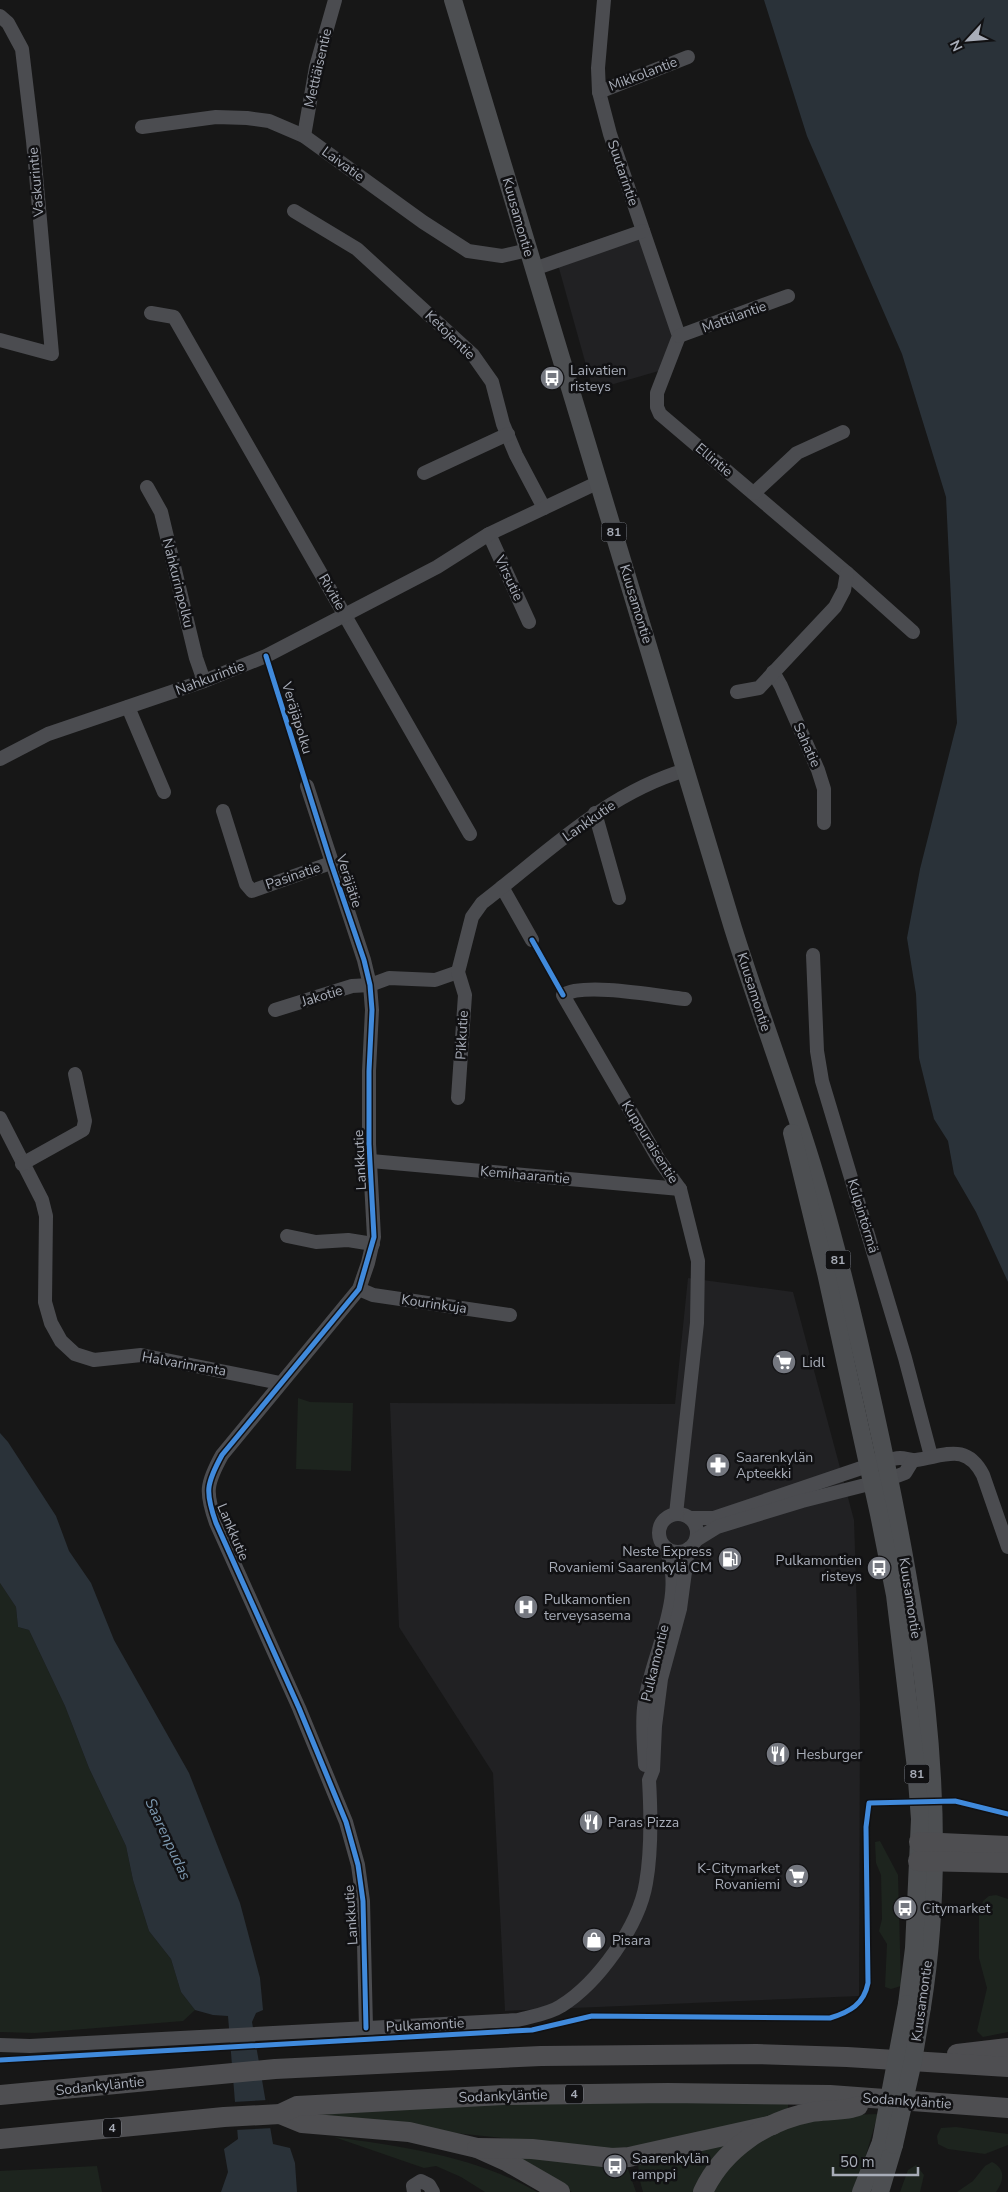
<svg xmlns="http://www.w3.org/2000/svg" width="1008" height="2192" font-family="'Nunito Sans',sans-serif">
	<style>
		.built { fill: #212123 }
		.green { fill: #1d241e }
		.water { fill: #2a3239 }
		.pier { fill: #171717 }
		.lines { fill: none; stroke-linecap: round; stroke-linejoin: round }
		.minor { stroke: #4b4c50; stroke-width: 14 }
		.major { stroke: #4d4f52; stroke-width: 18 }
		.highway { stroke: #4e4e51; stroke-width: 20 }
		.major-bridge { stroke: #4d4f52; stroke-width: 18 }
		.cycleway-casing { stroke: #111113; stroke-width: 8 }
		.cycleway { stroke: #408adc; stroke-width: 5 }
		.labels { text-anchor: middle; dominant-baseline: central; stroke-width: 5; stroke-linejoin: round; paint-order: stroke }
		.shield { fill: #111113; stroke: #7b7e86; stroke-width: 1 }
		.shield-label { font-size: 12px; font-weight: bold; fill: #a8adb8 }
		.street-label { font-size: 14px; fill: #a8adb8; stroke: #111113 }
		.poi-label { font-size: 14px; fill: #a8adb8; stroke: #111113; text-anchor: start }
		.water-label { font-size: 15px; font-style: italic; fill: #7f9bb3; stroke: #111113 }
	</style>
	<rect width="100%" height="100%" fill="#171717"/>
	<!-- built -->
	<g class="built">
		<path d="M 638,226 L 675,344 L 669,368 L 593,390 L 555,254 Z"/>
		<path d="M 688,1278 L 793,1292 L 854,1520 L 860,1704 L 859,1996 L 505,2011 L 493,1773 L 399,1627 L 390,1403 L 675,1404 Z"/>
	</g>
	<!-- green -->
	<g class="green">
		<path d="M 298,1398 L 310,1402 L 353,1403 L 351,1471 L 296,1469 Z"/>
		<path d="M 0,1583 L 16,1607 L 18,1627 L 29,1630 L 65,1706 L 89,1768 L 126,1846 L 133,1880 L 149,1931 L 171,1959 L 181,1992 L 195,2010 L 183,2021 L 35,2033 L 0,2032 Z"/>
		<path d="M 880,1841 L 898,1875 L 901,1986 L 891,1989 L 885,1987 L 887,1944 L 879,1931 L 882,1919 L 881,1875 L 876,1863 L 875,1842 Z"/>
		<path d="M 996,1895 L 1008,1899 L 1008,2032 L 983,2037 L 977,2031 L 987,1988 L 979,1958 L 979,1914 L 983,1901 L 989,1896 Z"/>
		<path d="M 788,2101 L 788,2111 C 730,2131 668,2144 607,2149 L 321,2119 L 321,2110 L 473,2103 Z"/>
		<path d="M 878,2114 L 863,2165 L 852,2192 L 709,2192 L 736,2154 L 795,2123 L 847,2115 Z"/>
		<path d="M 956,2127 L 1008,2134 L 1008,2145 L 985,2154 L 948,2149 L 938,2144 L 937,2136 L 941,2128 Z"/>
		<path d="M 738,2136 L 695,2192 L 643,2192 L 640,2181 L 638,2164 Z"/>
		<path d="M 334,2137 C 404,2147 475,2156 537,2192 L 485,2192 L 461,2177 L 436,2166 L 424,2168 Z"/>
		<path d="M 502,2152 L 604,2164 L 612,2170 L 628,2169 L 636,2192 L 572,2192 L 553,2179 Z"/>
		<path d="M 992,2162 C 1006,2169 1004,2181 996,2192 L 957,2192 L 973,2181 L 985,2166 Z"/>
		<path d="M 916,2165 L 924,2175 L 920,2192 L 900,2192 L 908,2170 Z"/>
		<path d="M 97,2166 L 102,2192 L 0,2192 L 0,2171 Z"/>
	</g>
	<!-- water -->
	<g class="water">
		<path d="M 764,0 L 1008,0 L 1008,1282 L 976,1212 L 954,1174 L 948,1141 L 934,1119 L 919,1058 L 916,994 L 907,938 L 920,869 L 957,723 L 946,497 L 902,354 L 807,136 Z"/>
		<path d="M 0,1433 L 8,1442 L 56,1516 L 69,1551 L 91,1583 L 114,1640 L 189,1773 L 240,1903 L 260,1978 L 263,2010 L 256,2013 L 252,2022 L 273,2144 L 290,2148 L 295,2163 L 297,2192 L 221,2192 L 228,2172 L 224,2149 L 238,2139 L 228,2016 L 213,2015 L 195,2010 L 181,1992 L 171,1959 L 149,1931 L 133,1880 L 126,1846 L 89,1768 L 65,1706 L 29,1630 L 18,1627 L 16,1607 L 0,1583 Z"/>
	</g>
	<!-- pier -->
	<path class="pier" d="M 268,2100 L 273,2128 L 235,2130 L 233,2102 Z"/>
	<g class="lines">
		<!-- minor -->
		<g class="minor">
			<path d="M 604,0 L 598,68 L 599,92 L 610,134 L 679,336 L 657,393 L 657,407 L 660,414 L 847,573 L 913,632"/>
			<path d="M 0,16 L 8,23 L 22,49 L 33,141 L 52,354 L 0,340"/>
			<path d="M 599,92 L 688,57"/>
			<path d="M 142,127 L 216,117 L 247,118 L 269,121 L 304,136 L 423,222 L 468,251 L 502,256 L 528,250"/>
			<path d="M 304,136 L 316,67 L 335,0"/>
			<path d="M 294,211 L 357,249 L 473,355 L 492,382 L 503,424 L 516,455 L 544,508"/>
			<path d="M 534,269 L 643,231"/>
			<path d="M 151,313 L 174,317 L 470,834"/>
			<path d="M 679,336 L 788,296"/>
			<path d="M 424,473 L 508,434"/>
			<path d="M 147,487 L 161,512 L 196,658 L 204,681"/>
			<path d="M 754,493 L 797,453 L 843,432"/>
			<path d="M 489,534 L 529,622"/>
			<path d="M 773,672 L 781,686 L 818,770 L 824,789 L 824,823"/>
			<path d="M 737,692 L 759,688 L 835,607 L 844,590 L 847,573"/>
			<path d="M 128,707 L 164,792"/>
			<path d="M 0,759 L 48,734 L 204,681 L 266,656 L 437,567 L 489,534 L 599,482"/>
			<path d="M 307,786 L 364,960 L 370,985 L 372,1010 L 369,1071 L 369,1144 L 374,1237 L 368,1263 L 359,1289 L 222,1455 C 206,1484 205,1492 216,1523 L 299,1708 L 346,1822 L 358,1865 L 363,1901 L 366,2028"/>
			<path d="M 223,811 L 246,884 L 252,891 L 331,863"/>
			<path d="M 595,813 L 619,898"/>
			<path d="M 502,887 L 532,940"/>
			<path d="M 813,955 L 817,1051 L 822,1081 L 905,1358 L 931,1456"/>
			<path d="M 275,1010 L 352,986 L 370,985 L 389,978 L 435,980 L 458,972"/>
			<path d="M 458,1098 L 465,995 L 458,972 L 472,917 L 482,903 C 546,854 606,793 686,770"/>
			<path d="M 0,1118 L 42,1200 L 46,1216 L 45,1302 L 51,1323 L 61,1341 L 75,1354 L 94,1360 L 141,1355 L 280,1383"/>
			<path d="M 371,1161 L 680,1189"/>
			<path d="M 22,1164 L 83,1130 L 85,1121 L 75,1074"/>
			<path d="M 287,1236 L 316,1242 L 348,1240 L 373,1244"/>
			<path d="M 359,1289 L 373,1295 L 510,1315"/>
			<circle cx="678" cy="1533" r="19"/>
			<path d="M 676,1514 L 697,1323 L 698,1261 L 680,1189 L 659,1160 L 563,995 C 584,982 658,996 685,999"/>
			<path d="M 690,1518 L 714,1518 L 885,1460 C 890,1460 895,1458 900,1458 C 906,1458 911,1461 916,1460 C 945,1456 966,1442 983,1475 L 1008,1547"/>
			<path d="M 696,1540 L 717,1527 L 802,1501 L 889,1479 L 905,1473 L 913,1460"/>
			<path d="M 645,1765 C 644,1746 642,1726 644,1708 C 649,1658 689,1595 665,1548"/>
			<path d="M 0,2045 L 30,2046 L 518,2020 C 532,2016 549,2014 561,2006 C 598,1983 639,1926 646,1883 C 652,1849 651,1814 649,1780 L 653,1770 L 655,1726 L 661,1679 L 680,1609 L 688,1549"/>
			<path d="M 414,2192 L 413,2186 L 421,2181 L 429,2185 L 433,2192"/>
		</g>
		<!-- major -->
		<g class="major">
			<path d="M 453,0 C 547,309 638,619 733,928 C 755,998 780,1066 803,1136 C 832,1224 854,1317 874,1408 C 917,1602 954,1808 922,2007"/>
			<path d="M 792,1133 L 826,1273 L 879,1514 L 895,1595 L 916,1768 L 920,1819 L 914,1948 L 907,2004"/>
			<path d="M 861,2192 L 881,2142"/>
			<path d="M 880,2192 L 894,2145"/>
		</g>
		<!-- highway -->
		<g class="highway">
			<path d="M 919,1842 L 1008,1846"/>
			<path d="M 918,1861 L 1008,1863"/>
			<path d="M 957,2054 L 1008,2048"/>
			<path d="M 0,2095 L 275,2069 L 541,2056 L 757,2054 L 847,2057 L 1008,2067"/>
			<path d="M 280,2114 L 302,2123 L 409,2132 L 477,2148 L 508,2162 L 560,2192"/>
			<path d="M 0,2139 L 224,2117 L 280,2114 L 297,2106 L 503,2095 L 668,2093 L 830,2095 L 1008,2108"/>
			<path d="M 477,2148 L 532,2149 L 612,2158 L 629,2157 L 773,2125"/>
			<path d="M 703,2192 C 723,2149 765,2121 812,2112 C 824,2110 847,2111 858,2106"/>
		</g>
		<!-- major-bridge -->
		<g class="major-bridge">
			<path d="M 881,2142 L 907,2004"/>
			<path d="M 894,2145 L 913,2061 L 922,2007"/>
		</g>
		<!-- cycleway casing -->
		<g class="cycleway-casing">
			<g id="cycleway">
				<path d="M 266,656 L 331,863 L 364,960 L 370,985 L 372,1010 L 369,1071 L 369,1144 L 374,1237 L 359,1289 L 222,1455 C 206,1484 205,1492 216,1523 L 299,1708 L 346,1822 L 358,1865 L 363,1901 L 366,2028"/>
				<path d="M 532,940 L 563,995"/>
				<path d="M 0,2060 L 532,2030 L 592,2016 L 830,2018 C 850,2012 864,2004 868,1983 L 866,1827 L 869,1803 L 955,1801 L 1008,1814"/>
			</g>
		</g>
		<!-- cycleway -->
		<use href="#cycleway" class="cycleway"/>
	</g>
	<!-- icons -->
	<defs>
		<g id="bus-disc" transform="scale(1.25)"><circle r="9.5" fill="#757880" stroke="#111113"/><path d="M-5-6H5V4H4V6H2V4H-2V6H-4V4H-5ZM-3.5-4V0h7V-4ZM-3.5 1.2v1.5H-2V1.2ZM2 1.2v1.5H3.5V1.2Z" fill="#fff"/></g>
		<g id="supermarket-disc" transform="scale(1.25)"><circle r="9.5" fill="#757880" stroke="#111113"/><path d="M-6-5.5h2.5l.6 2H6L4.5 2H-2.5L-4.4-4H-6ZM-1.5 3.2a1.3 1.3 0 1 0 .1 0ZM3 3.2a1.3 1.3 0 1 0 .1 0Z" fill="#fff"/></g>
		<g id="pharmacy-disc" transform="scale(1.25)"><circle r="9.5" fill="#757880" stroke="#111113"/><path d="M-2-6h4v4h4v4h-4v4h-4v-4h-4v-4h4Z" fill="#fff"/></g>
		<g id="fuel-disc" transform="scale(1.25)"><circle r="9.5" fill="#757880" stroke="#111113"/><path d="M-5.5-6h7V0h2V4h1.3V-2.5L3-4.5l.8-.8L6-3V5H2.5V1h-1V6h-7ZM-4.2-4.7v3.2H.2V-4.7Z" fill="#fff"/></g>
		<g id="hospital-disc" transform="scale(1.25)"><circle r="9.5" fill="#757880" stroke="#111113"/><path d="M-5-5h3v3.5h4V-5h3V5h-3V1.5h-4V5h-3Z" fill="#fff"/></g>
		<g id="restaurant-disc" transform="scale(1.25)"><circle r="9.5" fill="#757880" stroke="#111113"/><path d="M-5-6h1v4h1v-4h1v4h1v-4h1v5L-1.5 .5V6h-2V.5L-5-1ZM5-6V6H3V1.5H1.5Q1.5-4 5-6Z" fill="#fff"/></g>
		<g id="shop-disc" transform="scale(1.25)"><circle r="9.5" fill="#757880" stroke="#111113"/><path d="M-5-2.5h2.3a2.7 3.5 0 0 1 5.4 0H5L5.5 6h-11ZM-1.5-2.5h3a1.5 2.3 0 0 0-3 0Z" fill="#fff"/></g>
	</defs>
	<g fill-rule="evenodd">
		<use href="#bus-disc" x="552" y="378"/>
		<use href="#supermarket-disc" x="784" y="1362"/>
		<use href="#pharmacy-disc" x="718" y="1465"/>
		<use href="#fuel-disc" x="730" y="1559"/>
		<use href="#bus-disc" x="879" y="1568"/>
		<use href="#hospital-disc" x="526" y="1607"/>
		<use href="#restaurant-disc" x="778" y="1754"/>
		<use href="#restaurant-disc" x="591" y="1822"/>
		<use href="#supermarket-disc" x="797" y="1876"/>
		<use href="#bus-disc" x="905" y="1908"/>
		<use href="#shop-disc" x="594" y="1940"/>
		<use href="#bus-disc" x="615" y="2166"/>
	</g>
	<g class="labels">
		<!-- shield labels -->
		<g class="shield">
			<rect x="601.5" y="522.5" width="25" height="19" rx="4"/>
			<rect x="825.5" y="1250.5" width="25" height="19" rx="4"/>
			<rect x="904.5" y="1764.5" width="25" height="19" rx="4"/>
			<rect x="565" y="2084.5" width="18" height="19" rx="4"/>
			<rect x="103" y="2118.5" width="18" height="19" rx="4"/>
		</g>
		<g class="shield-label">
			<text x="614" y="532">81</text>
			<text x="838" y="1260">81</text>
			<text x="917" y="1774">81</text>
			<text x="574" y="2094">4</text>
			<text x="112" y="2128">4</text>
		</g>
		<!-- street labels -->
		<g class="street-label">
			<text transform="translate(318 68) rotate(-77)">Mettiäisentie</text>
			<text transform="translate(643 74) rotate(-21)">Mikkolantie</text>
			<text transform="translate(343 164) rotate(36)">Laivatie</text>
			<text transform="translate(623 173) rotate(71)">Suutarintie</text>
			<text transform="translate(36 182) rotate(-95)">Vaskurintie</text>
			<text transform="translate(518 217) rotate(74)">Kuusamontie</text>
			<text transform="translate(734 317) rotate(-20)">Mattilantie</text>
			<text transform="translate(450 335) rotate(44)">Ketojentie</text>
			<text transform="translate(714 460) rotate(40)">Ellintie</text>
			<text transform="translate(509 578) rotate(65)">Virsutie</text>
			<text transform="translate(178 583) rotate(76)">Nahkurinpolku</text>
			<text transform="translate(332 592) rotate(60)">Rivitie</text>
			<text transform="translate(636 604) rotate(73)">Kuusamontie</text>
			<text transform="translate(210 678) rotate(-21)">Nahkurintie</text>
			<text transform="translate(297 718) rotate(73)">Veräjäpolku</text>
			<text transform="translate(807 745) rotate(66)">Sahatie</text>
			<text transform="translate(589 821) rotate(-35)">Lankkutie</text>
			<text transform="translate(293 876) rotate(-19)">Pasinatie</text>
			<text transform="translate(349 881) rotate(72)">Veräjätie</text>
			<text transform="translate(754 992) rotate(72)">Kuusamontie</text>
			<text transform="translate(322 996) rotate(-17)">Jakotie</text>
			<text transform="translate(462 1035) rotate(-87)">Pikkutie</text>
			<text transform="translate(650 1142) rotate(58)">Kuppuraisentie</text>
			<text transform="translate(360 1160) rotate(-93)">Lankkutie</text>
			<text transform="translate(525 1175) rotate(5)">Kemihaarantie</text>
			<text transform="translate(863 1216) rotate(73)">Kulpintörmä</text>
			<text transform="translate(434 1304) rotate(8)">Kourinkuja</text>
			<text transform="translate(184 1364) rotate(10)">Halvarinranta</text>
			<text transform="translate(233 1532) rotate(67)">Lankkutie</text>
			<text transform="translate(910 1598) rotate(81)">Kuusamontie</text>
			<text transform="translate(655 1663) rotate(-76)">Pulkamontie</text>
			<text transform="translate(351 1915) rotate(-94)">Lankkutie</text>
			<text transform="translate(922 2001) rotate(-82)">Kuusamontie</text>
			<text transform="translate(425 2025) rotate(-3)">Pulkamontie</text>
			<text transform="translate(100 2086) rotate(-6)">Sodankyläntie</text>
			<text transform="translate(503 2096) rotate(-2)">Sodankyläntie</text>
			<text transform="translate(907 2101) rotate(4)">Sodankyläntie</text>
		</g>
		<!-- poi labels -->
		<g class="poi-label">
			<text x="570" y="370">Laivatien<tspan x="570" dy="16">risteys</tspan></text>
			<text x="802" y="1362">Lidl</text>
			<text x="736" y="1457">Saarenkylän<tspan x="736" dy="16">Apteekki</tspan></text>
			<text x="712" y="1551" text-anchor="end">Neste Express<tspan x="712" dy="16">Rovaniemi Saarenkylä CM</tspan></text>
			<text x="862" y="1560" text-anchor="end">Pulkamontien<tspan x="862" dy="16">risteys</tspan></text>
			<text x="544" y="1599">Pulkamontien<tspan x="544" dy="16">terveysasema</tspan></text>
			<text x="796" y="1754">Hesburger</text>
			<text x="608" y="1822">Paras Pizza</text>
			<text x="780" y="1868" text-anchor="end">K-Citymarket<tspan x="780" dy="16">Rovaniemi</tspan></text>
			<text x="922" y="1908">Citymarket</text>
			<text x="612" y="1940">Pisara</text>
			<text x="632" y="2158">Saarenkylän<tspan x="632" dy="16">ramppi</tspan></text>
		</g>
		<!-- water labels -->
		<g class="water-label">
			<text transform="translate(168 1839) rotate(65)">Saarenpudas</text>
		</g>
	</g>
	<!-- north arrow -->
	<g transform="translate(968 40) rotate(244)" stroke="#111113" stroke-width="4" paint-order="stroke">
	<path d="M0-4L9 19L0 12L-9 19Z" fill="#a8adb8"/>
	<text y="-8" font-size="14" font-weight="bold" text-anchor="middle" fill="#a8adb8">N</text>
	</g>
	<!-- scale -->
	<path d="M833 2167v8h85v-8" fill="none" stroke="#a8adb8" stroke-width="2.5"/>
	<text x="840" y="2167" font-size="15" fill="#a8adb8" stroke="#111113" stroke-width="4" paint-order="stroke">50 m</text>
</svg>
